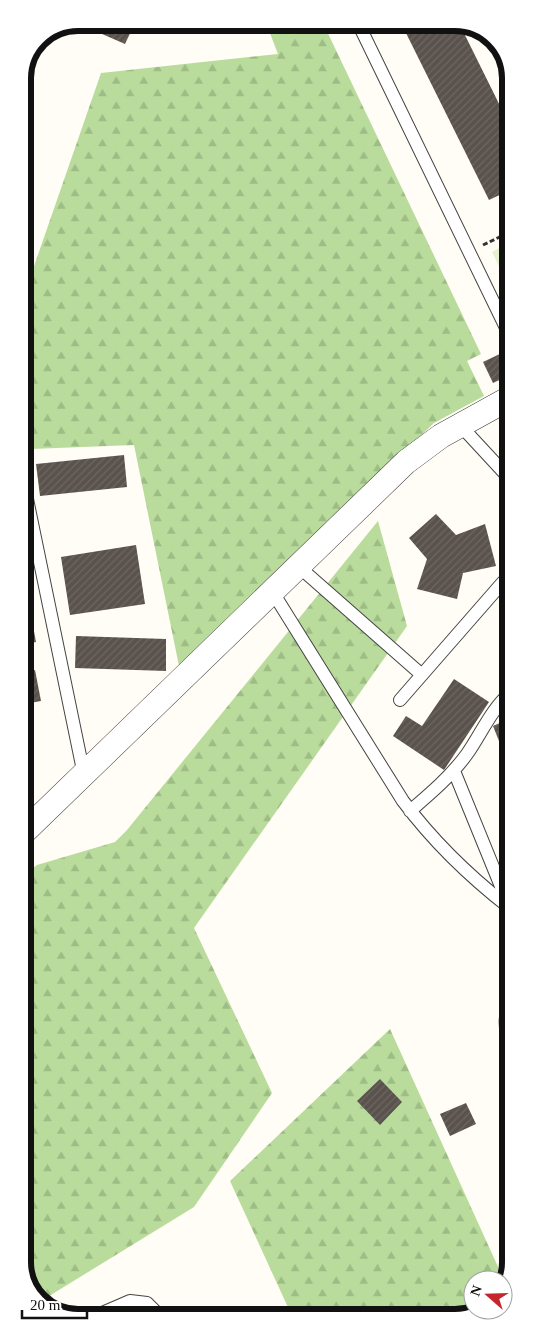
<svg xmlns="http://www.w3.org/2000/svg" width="533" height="1340" font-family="Georgia,serif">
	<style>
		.forest { fill: url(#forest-firs) }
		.pitch { fill: #e6f2cf }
		.building { fill: url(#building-hatch) }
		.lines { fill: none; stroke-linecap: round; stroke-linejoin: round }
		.lane-casing { stroke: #444; stroke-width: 14 }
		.street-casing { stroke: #444; stroke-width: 25 }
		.path { stroke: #333; stroke-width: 3; stroke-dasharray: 5 2.5; stroke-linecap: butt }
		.lane { stroke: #fff; stroke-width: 12 }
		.street { stroke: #fff; stroke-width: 24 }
		.rim { fill: none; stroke: #111; stroke-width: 6 }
	</style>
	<defs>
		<pattern id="forest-firs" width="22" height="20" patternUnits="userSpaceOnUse" patternTransform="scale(1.25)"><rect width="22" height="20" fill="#b9dc9c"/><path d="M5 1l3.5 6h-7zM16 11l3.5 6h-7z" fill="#9ebc85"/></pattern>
		<pattern id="building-hatch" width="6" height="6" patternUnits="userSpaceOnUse" patternTransform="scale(1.25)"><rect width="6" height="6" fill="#5a524d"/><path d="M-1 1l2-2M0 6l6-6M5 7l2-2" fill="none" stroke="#6d6662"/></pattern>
	</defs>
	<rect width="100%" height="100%" fill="#fffdf5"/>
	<path class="forest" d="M266,23H323L481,354L467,361L484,396L434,423L179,666L134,445L31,449L23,429V298L101,73L278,54Z
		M378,521L407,626L194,928L272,1093L194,1207L41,1301L25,1279L24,875L37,865L115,842L127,830Z
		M390,1029L504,1280L503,1284V1280H473V1310H479L472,1315L292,1316L230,1181Z"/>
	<path class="pitch" d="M508,243V285L492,252Z"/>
	<path class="building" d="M78,22L135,23L125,44L77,23Z
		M401,23H459L508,122V191L489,200Z
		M504,352L508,361V376L493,383L483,362Z
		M124,455L127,487L40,496L36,464Z
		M436,514L456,535L485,524L496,566L463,573L457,599L417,589L427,559L409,538Z
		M136,545L145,604L70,615L61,557Z
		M30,609L36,642L24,644V610Z
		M76,636L166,639V671L75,668Z
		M35,670L41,701L24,704V672Z
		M454,679L489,702L444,770L393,736L406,716L422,726Z
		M509,719V766L493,726Z
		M510,957V974L502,968Z
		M380,1079L402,1102L380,1125L357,1101Z
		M466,1103L476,1124L450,1136L440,1114Z"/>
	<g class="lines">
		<defs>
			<path id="lane" d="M358,23L508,332
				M460,425L509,478
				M24,496L27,499L84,775
				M298,566L422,675
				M272,591L403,801C433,841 470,877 510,908
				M400,700L503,582
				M454,771L509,906
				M410,811C431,793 451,776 467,754C481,734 491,710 509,694
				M510,1005C503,1018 505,1030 510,1042
				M93,1317L130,1301L147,1303L161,1317"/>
			<path id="street" d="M24,832L406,462L441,436L508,399"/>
		</defs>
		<use href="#lane" class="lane-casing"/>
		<use href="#street" class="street-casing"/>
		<path class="path" d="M483,245L508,233"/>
		<use href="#lane" class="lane"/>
		<use href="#street" class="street"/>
	</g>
	<path d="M0 0H533V1340H0ZM78 31H455A47 47 0 0 1 502 78V1262A47 47 0 0 1 455 1309H78A47 47 0 0 1 31 1262V78A47 47 0 0 1 78 31Z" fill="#fff" fill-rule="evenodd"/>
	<path class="rim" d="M78 31H455A47 47 0 0 1 502 78V1262A47 47 0 0 1 455 1309H78A47 47 0 0 1 31 1262V78A47 47 0 0 1 78 31Z"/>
	<g transform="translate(488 1295) rotate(290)"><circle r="24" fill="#ffffff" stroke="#a0a0a0"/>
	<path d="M0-4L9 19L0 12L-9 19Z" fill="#c4262e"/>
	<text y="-8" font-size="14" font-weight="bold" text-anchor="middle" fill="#111111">N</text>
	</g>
	<path d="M22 1310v8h65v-8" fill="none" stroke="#111111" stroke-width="2.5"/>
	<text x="30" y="1310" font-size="15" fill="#111111" stroke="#ffffff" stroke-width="4" paint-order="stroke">20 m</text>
</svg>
